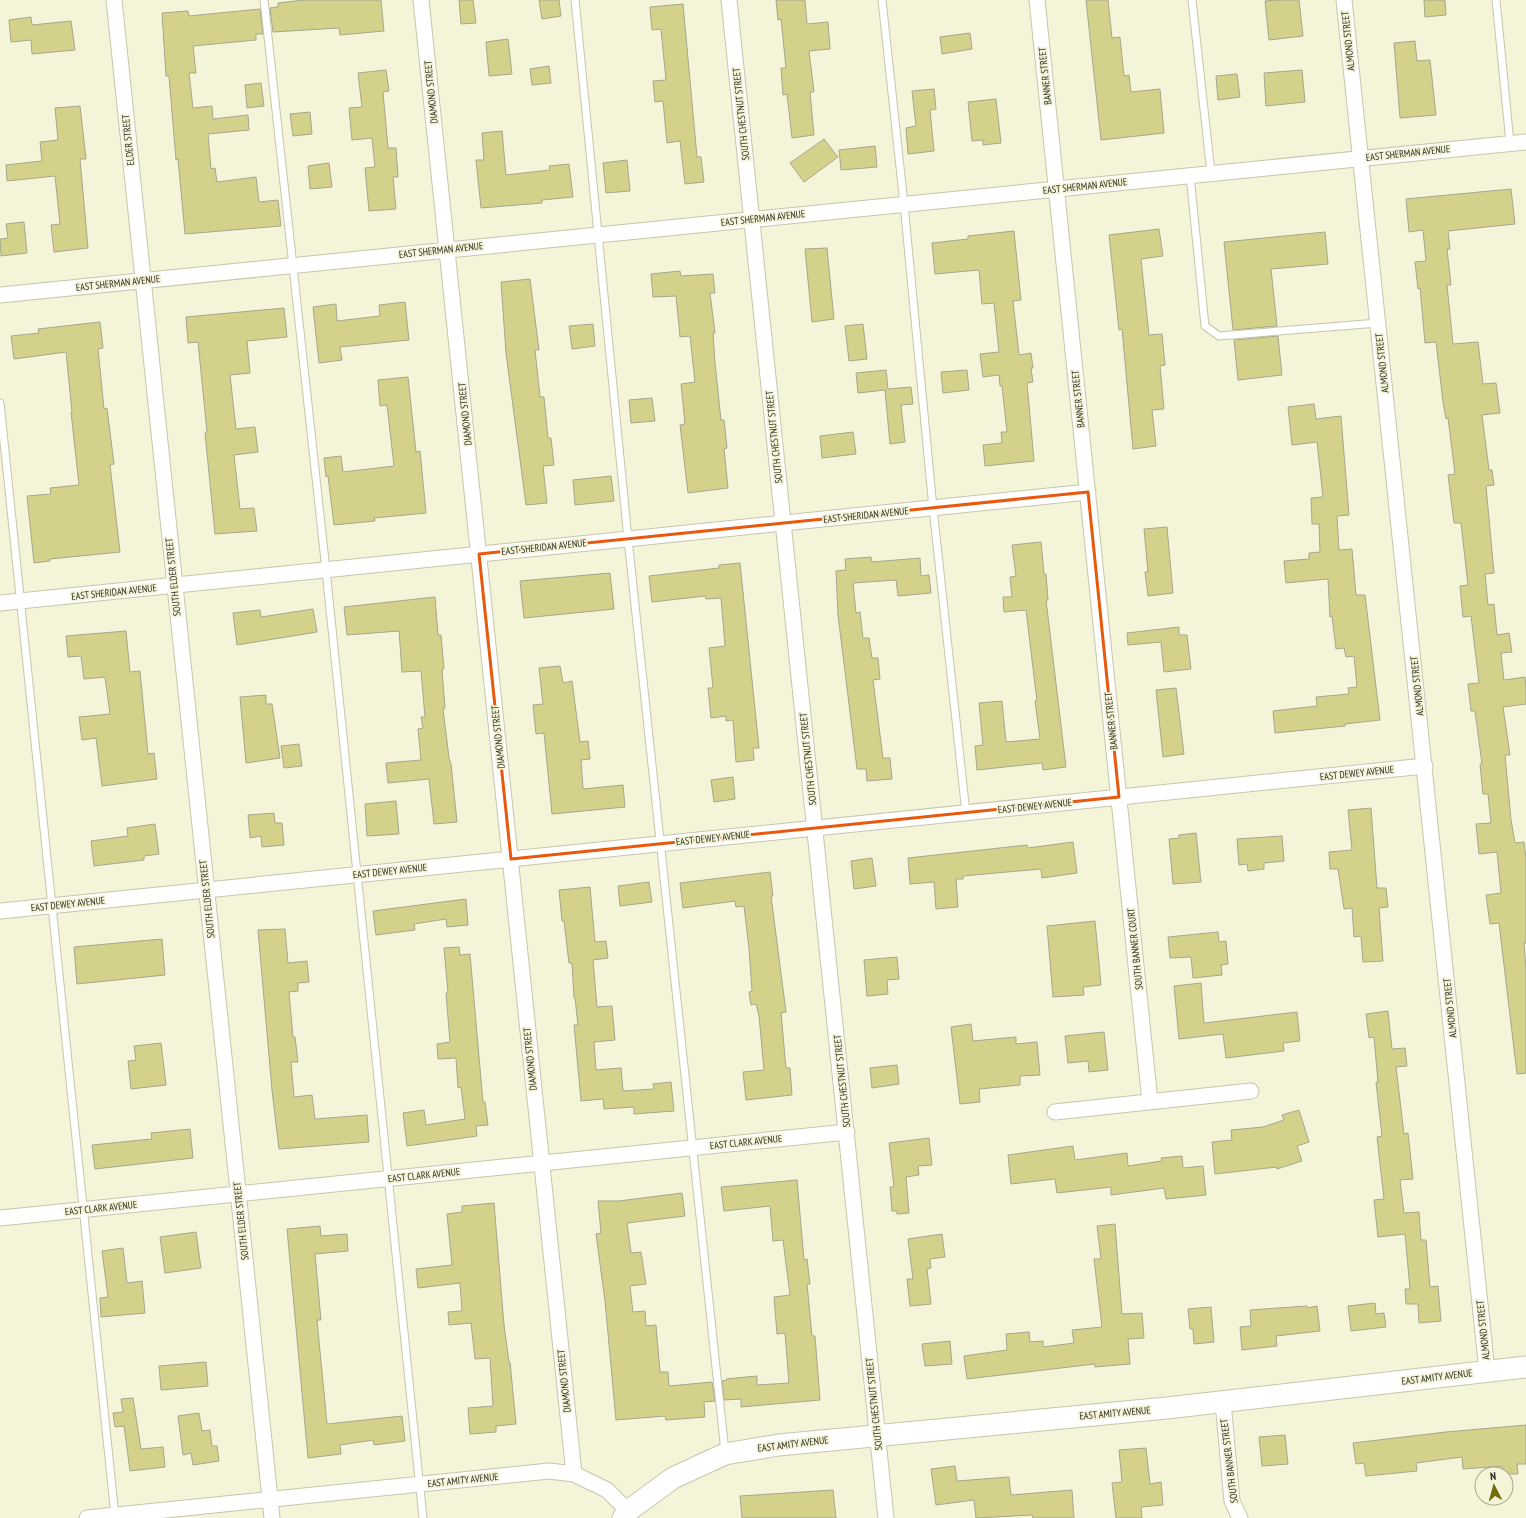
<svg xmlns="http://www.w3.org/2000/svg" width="1526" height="1518" font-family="'PT Sans Narrow',sans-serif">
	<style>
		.building { fill: #d4d18b; stroke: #a7a78e }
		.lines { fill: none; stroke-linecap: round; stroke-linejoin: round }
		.service-casing { stroke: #c7c6ac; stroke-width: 9 }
		.minor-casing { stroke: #c7c6ac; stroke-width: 17 }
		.secondary-casing { stroke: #c7c6ac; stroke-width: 23 }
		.service { stroke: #fff; stroke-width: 7 }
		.minor { stroke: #fff; stroke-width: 15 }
		.secondary { stroke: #fff; stroke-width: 21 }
		.marked { fill: none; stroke: #e8590c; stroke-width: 3; stroke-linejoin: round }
		.labels { text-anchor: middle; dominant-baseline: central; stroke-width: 3.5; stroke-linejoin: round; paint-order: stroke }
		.street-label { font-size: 10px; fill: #2e2d23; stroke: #f4f4d9 }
	</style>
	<rect width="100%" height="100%" fill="#f4f4d9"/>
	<path class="building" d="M303,0H381L384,31L340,35L339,28L273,32L270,8L278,7V3Z
		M459,0H473L476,23L461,24Z
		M539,0H559L561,16L542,19Z
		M776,0H805L807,24L828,22L830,49L809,51L814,92H810L814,135L792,138L787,94L783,95L781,68H786L781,19L778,20Z
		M1086,0H1108L1112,38L1120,37L1124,76L1129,75L1131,92L1160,89L1164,133L1101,140Z
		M1276,0H1299L1303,36L1269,40L1265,1Z
		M1424,0H1445L1446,15L1425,17Z
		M683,4L697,157H701L704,182L685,184L680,141L667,143L663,101L655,102L653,81L666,80L661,29L652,30L650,7Z
		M260,9L263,34H256V40L193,46L196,73H189L193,108L212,106L213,119L248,115L249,130L208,134L211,169L215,168L217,182L256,177L259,202L278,200L281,226L185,234L178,159L176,160L169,76H166L162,13L188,11L189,16Z
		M31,17L32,25L71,21L75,50L32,54L31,40L11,42L9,20Z
		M970,33L972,49L942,54L940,37Z
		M508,39L512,74L489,76L486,42Z
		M1415,41L1417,61L1430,60L1436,115L1400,118L1394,43Z
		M549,66L551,83L532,85L530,69Z
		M386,70L389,91L383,92L388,148H396L398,177H393L396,209L369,211L365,168L375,167L372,138L352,140L349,108L362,107L358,73Z
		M1302,70L1305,102L1266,106L1264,73Z
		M1237,74L1240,97L1218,100L1216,76Z
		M261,83L264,106L247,108L245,85Z
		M934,89L936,109L930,110L934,151L908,154L906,128L916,126L912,91Z
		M996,99L1001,143L983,145V140L972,141L968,102Z
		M80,106L86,159H80L88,248L54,252L51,225L60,224L55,176L7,181L6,165L42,161L40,142L58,140L55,108Z
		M310,112L312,134L293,136L290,114Z
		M502,131L506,175L550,170L549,166L569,164L573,197L542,200V203L481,208L476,160H484L482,133Z
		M824,139L838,157L804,182L790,163Z
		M875,146L877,167L841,170L839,150Z
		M627,160L630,191L606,193L603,163Z
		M329,163L332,187L310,189L308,166Z
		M1511,189L1515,224L1448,231L1450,249H1447L1451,285H1447L1453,344L1478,342L1483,384L1496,383L1500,413L1482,415L1489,470H1492L1494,485L1486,486L1494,573L1485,574L1488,605L1494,604L1497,635L1509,633L1512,652L1501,653L1504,680L1525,677L1526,687V704L1503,707L1510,755H1505L1511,820L1515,843L1524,842L1526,858V943H1524L1526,969V1073L1517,1074L1499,923L1490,924L1486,895L1501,893L1497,852L1479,854L1476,824L1491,823L1488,794H1483L1480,764H1482L1475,711H1471L1468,684L1479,683L1471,616L1463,617L1460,586L1468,585L1461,523H1454L1448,475L1455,474L1448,418L1446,419L1443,402L1436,342L1425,343L1420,288L1418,289L1415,262L1426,261L1423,230L1409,232L1406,199Z
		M24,222L27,253L1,256L0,239L8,238L6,224Z
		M1159,229L1163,256L1141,259L1149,335L1162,334L1165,365L1160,366L1164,409L1152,410L1156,446L1133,449L1122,329L1119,330L1109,235Z
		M1014,231L1021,300L1013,301L1019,355L1031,353L1033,368H1031L1033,382L1027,383L1034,461L985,466L983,445L1002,443L1001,432H1007L1002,386H1000L999,375L983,377L980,354L999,352L994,303L982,304L979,270L935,274L932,243L968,239V236Z
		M1325,232L1328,264L1271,269L1277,326L1233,330L1224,242Z
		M827,248L834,319L812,322L805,249Z
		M680,271L681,276L713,274L715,293H710L715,333H713L715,363L721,420H724L727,448L724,449L728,488L688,493L680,425L685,424L681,384L695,382L690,336L680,337L676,296L653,297L651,274Z
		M530,279L539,350H535L540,397H544L548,438H551L554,465L543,466L547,503L526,505L506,353L501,282Z
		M405,302L409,340L340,347L342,360L319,363L313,307L336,304L337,321L380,316L379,305Z
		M284,308L287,337L247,341L250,373L230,375L236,429L255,427L258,452L234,455L240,509L254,508L257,531L215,534L205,433L207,432L198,342L188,343L186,317Z
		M100,322L103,348L98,349L104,409L107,408L114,464L110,465L120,552L50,559V561L34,563L27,496L51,494L50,488L79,485L71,412H72L66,352L14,359L11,336L39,333L38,329Z
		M593,324L595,346L572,349L569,326Z
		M863,324L867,359L849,361L845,326Z
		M1278,336L1282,375L1238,380L1234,340Z
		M886,370L888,389L911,387L913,404L901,405L905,442L890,444L885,390L858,393L856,373Z
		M967,370L969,390L943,393L941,372Z
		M408,377L416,452L420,451L426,513L374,518L375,521L334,525L328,476L326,477L324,458L341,456L343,472L394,466L387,405L380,406L378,380Z
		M652,398L655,421L631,423L629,400Z
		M1314,404L1316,419L1341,416L1349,515L1337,516L1339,550L1352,549L1356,595H1365L1380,720L1345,724V726L1275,733L1273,711L1317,706L1316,697L1349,694L1348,688L1357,687L1354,656L1346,657L1344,648L1336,649L1332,616L1330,617L1328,579L1286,583L1284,561L1309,559V553L1320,552L1319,524H1312L1311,498L1323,497L1317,442L1292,445L1288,407Z
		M853,432L856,454L822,458L820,436Z
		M611,476L614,501L575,505L573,480Z
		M1167,527L1173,593L1148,596L1145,572H1148L1144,529Z
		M1041,542L1044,574H1046L1048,600H1046L1066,767L1043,770L1042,763L977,770L975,746L983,745L979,703L1002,701L1006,742L1040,739L1035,701H1037L1026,610L1004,612L1003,597H1012L1010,577L1016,576L1012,545Z
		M871,557L872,562L920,558L921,576L929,575L931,593L898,596L896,580L853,583L856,613L860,612L863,638H869L872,658H878L880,679L873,680L883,758H890L892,779L867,781L866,769H857L838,615L836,571L846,570L845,559Z
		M740,563L759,748H753L754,760L736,762L733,720L726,721V716L711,718L708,688H713L709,648L725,646L721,598L706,599L705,596L652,602L649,576L719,568V565Z
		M610,573L614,609L524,618L520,581Z
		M435,597L438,635H441L444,669H442L445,708L443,709L449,758L451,764L457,822L434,824L429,779L388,783L386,763L421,760L418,729L423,728L421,717H425L421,671L402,672L399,631L347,635L344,607Z
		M313,609L317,632L237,645L233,613L260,610L261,617Z
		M1179,627V635H1187L1191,669L1164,672L1161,642L1128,645L1127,633Z
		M126,631L130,672L140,671L148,754L154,753L157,779L102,786L96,738L82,740L79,717L110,714L105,677L84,679L81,656L68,657L66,636Z
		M560,666L563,683L572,681L580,742L588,741L590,759L581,760L583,789L623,785L625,807L552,814L544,733L536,734L533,705L543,704L539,668Z
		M1176,688L1184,754L1163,757L1156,690Z
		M266,695V704H272L280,758L246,763L240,697Z
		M299,744L302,766L284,768L281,746Z
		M733,777L735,799L714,802L711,780Z
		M396,801L399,834L367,836L365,804Z
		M1371,808L1377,888H1386L1388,907L1379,908L1383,961L1363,962L1361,936L1354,937L1352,908L1344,909L1338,869H1330L1329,852L1352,850L1348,810Z
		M274,813L275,823H282L284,845L262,847L261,836L250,838L248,815Z
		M155,824L159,854L144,856V860L94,866L91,841L128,836L127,828Z
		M1196,833L1201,882L1173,884L1169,839L1179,838V835Z
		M1282,836L1284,861L1264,863V869L1248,871L1247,864L1239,865L1237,839Z
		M1073,842L1077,873L1042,878L1041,869L963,876V879H956L958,907L936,909L934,882L910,884L908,858L1027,845L1028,848Z
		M872,858L876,886L854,889L851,861Z
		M770,872L773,896H771L786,1012L781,1013L786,1068H790L792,1095L746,1100L743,1072L764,1070L759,1016L756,1004L751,1005L749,992L752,991L749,948L744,906L736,907L735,901L683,908L680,883Z
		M649,882L652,902L620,906L618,886Z
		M590,887L595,942L606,941L608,958L593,960L597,1007L612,1006L615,1040L594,1042L596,1070L621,1068L623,1091L654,1089L653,1084L671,1082L674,1111L634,1114V1107L604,1109L603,1099L581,1101L574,1025H578L575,998H574L572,963H569L564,921H562L559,890Z
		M466,899L468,925L447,927L446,919L414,924L415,930L376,935L373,911Z
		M1095,921L1101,985L1083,987L1084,995L1053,997L1047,926Z
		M285,929L288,963L307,961L309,982L298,983V991L289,992L293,1037H295L298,1062H291L294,1097L312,1095L315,1119L367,1115L369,1142L279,1149L272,1090L258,930Z
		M1218,932L1219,942L1226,941L1228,964L1221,965L1222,975L1193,978L1191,957L1170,958L1168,937Z
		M162,939L165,975L77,984L74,947Z
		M459,947L460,955L470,954L483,1102H485L488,1125L476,1126L477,1136L407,1146L403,1113L424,1110L426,1125L465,1119L461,1087L458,1088L456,1058L438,1059L437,1044L450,1042L446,993H448L444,948Z
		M897,957L899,979L887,980L888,994L867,996L864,960Z
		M1201,983L1204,1023L1297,1012L1300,1041L1283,1043L1284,1051L1226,1058L1223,1034L1179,1039L1174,986Z
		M1388,1011L1392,1049L1405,1048L1407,1066L1396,1067L1404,1134L1408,1133L1413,1179L1400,1180L1404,1213L1419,1212L1421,1240H1426L1430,1287L1438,1286L1441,1321L1419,1323L1418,1304H1406L1405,1289H1410L1405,1234L1378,1237L1374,1200L1384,1199L1377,1137L1382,1136L1376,1082H1378L1374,1037L1369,1038L1366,1014Z
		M971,1024L973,1041L1016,1037V1044L1037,1042L1040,1075L1020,1076V1085L979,1089L980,1102L960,1104L951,1027Z
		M1104,1032L1108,1070L1089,1072L1088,1061L1068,1063L1065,1036Z
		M161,1043L166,1085L131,1089L128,1061L136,1060L134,1046Z
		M897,1065L899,1084L872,1088L870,1068Z
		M1299,1110L1309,1142L1297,1146L1302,1161L1277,1169V1167L1215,1174L1212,1142L1232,1140L1231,1130L1263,1127L1284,1120L1282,1115Z
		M190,1129L193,1158L95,1169L92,1145L152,1139L151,1133Z
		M929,1138L932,1165L918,1166L919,1175L906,1177L909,1213L897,1214V1211H892L890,1187H894L889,1143Z
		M1073,1146L1075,1160L1127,1153L1128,1166L1162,1161L1161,1158L1182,1156L1183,1168L1203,1166L1206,1195L1166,1199L1164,1188L1111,1195V1187L1057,1193L1055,1179L1011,1184L1008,1155Z
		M797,1180L804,1260L807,1259L810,1284H807L812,1336H815L820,1400L741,1407V1399L724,1400L722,1381L727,1380L726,1379L757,1376V1385L789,1383L785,1333L777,1334L774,1297L790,1295L783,1240L773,1241L770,1206L724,1211L721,1187Z
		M682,1193L685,1216L627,1223L631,1253L641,1252L646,1284L630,1286L633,1312L645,1311L646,1326L656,1325L660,1372H668L669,1386L712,1382L715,1401L704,1402L705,1417L666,1420L665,1416L616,1420L605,1301L596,1234L601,1233L598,1201H619Z
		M494,1203L504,1325L509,1362H510L516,1424L496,1426V1432L470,1434L468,1408L493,1406L490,1358L475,1359L471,1323L449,1325L448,1312L462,1311L460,1283L418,1288L416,1269L452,1265L447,1214L462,1212V1206Z
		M1115,1224L1122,1314L1142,1313L1144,1338L1128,1339L1130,1364L1095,1367V1364L967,1379L964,1356L1007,1350L1006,1334L1029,1332L1030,1342L1043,1341V1347L1074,1343L1072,1330L1102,1327L1094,1259H1101L1097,1226Z
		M320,1226L321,1236L347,1234L348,1251L315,1254L321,1320H317L327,1424L402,1416L405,1441L374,1445L373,1440L340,1445L341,1454L308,1458L287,1229Z
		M196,1232L201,1268L165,1273L160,1237Z
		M942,1234L945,1257L930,1259L931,1268L927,1269L931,1304L910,1306L907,1279H913L908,1239Z
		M123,1248L127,1283L142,1281L145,1313L101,1317L100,1298L108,1297L102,1251Z
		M1375,1303L1376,1314L1384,1313L1386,1327L1351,1331L1348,1306Z
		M1307,1306V1308L1317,1306L1320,1331L1276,1336L1277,1346L1242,1350L1240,1327L1251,1326L1250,1310Z
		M1211,1307L1214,1342L1194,1344L1193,1329H1190L1188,1309Z
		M950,1341L952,1364L925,1366L922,1344Z
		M206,1362L208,1386L161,1390L159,1366Z
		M133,1398L141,1449L163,1447L165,1467L130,1471L124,1426L115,1427L113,1413L123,1412L121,1399Z
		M199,1413L202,1431L210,1430L212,1446H217L219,1461L193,1465L191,1453L183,1455L178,1416Z
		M1526,1425V1464H1517L1518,1474H1503L1502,1466L1463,1469L1462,1457L1416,1463L1417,1471L1366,1476L1364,1463L1356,1464L1353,1443L1446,1432Z
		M1285,1435L1288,1464L1262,1466L1259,1437Z
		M1146,1448L1150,1484L1161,1482L1163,1505L1141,1507L1142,1518H1116L1112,1483L1122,1482L1119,1450Z
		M955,1466L957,1481L1009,1477L1011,1495L1072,1490L1074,1518H1033L1032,1515L976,1518L974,1500L936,1505L931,1469Z
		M833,1490L836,1518H742L740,1496Z"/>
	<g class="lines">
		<defs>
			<path id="service" d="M264,0L326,570L423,1518
				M575,0L628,539L725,1452
				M882,0L904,204L933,508L966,813
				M1192,0L1211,173
				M1496,0L1510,143
				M1190,175L1205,326L1219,336L1378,323
				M0,403L115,1516"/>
			<path id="minor" d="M114,0L272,1518
				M421,0L574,1474
				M729,0L886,1518
				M1037,0L1150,1102
				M1344,0L1487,1371
				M0,295L1526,142
				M0,603L1088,492
				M0,911L1425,766
				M1055,1112L1251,1091
				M0,1218L847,1132
				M1223,1402L1232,1501L1240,1518
				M87,1518L549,1471L574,1474L607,1490L628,1511"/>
			<path id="secondary" d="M623,1518L628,1511L673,1478L725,1454L779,1445L1167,1408L1526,1367"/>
		</defs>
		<use href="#service" class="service-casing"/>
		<use href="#minor" class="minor-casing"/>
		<use href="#secondary" class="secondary-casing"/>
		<use href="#service" class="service"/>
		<use href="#minor" class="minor"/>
		<use href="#secondary" class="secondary"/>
	</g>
	<path class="marked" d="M1088,492L1119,797L511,859L479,554Z"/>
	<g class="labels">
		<g class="street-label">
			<text transform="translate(1348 41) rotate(-96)">ALMOND STREET</text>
			<text transform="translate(1045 76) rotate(-96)">BANNER STREET</text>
			<text transform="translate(431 92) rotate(-96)">DIAMOND STREET</text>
			<text transform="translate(741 114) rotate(-96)">SOUTH CHESTNUT STREET</text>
			<text transform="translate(128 140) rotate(-96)">ELDER STREET</text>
			<text transform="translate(1408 153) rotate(-6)">EAST SHERMAN AVENUE</text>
			<text transform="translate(1085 186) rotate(-6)">EAST SHERMAN AVENUE</text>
			<text transform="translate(763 218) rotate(-6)">EAST SHERMAN AVENUE</text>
			<text transform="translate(441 250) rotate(-6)">EAST SHERMAN AVENUE</text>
			<text transform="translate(118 283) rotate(-6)">EAST SHERMAN AVENUE</text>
			<text transform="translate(1382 363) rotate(-96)">ALMOND STREET</text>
			<text transform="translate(1078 399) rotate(-96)">BANNER STREET</text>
			<text transform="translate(465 414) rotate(-96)">DIAMOND STREET</text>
			<text transform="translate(774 437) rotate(-96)">SOUTH CHESTNUT STREET</text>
			<text transform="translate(866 515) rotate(-6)">EAST SHERIDAN AVENUE</text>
			<text transform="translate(544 547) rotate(-6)">EAST SHERIDAN AVENUE</text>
			<text transform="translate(173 577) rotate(-96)">SOUTH ELDER STREET</text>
			<text transform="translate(114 592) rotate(-6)">EAST SHERIDAN AVENUE</text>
			<text transform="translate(1417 686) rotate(-96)">ALMOND STREET</text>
			<text transform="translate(1111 721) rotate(-96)">BANNER STREET</text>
			<text transform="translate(498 737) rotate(-96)">DIAMOND STREET</text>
			<text transform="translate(808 759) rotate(-96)">SOUTH CHESTNUT STREET</text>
			<text transform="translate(1357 773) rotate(-6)">EAST DEWEY AVENUE</text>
			<text transform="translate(1035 806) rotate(-6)">EAST DEWEY AVENUE</text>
			<text transform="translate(713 838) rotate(-6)">EAST DEWEY AVENUE</text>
			<text transform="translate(390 871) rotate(-6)">EAST DEWEY AVENUE</text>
			<text transform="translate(207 899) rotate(-96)">SOUTH ELDER STREET</text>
			<text transform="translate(68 904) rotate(-6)">EAST DEWEY AVENUE</text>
			<text transform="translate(1135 949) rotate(-96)">SOUTH BANNER COURT</text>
			<text transform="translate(1450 1008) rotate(-96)">ALMOND STREET</text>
			<text transform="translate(530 1059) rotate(-96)">DIAMOND STREET</text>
			<text transform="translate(842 1081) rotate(-96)">SOUTH CHESTNUT STREET</text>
			<text transform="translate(746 1142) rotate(-6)">EAST CLARK AVENUE</text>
			<text transform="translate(424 1175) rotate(-6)">EAST CLARK AVENUE</text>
			<text transform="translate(101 1208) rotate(-6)">EAST CLARK AVENUE</text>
			<text transform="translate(241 1221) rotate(-96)">SOUTH ELDER STREET</text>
			<text transform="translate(1483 1330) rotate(-96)">ALMOND STREET</text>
			<text transform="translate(1437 1377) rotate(-7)">EAST AMITY AVENUE</text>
			<text transform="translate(564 1381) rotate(-96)">DIAMOND STREET</text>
			<text transform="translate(874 1404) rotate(-96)">SOUTH CHESTNUT STREET</text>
			<text transform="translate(1115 1413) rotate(-5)">EAST AMITY AVENUE</text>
			<text transform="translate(793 1444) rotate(-7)">EAST AMITY AVENUE</text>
			<text transform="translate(1229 1461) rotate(-97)">SOUTH BANNER STREET</text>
			<text transform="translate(463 1480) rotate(-6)">EAST AMITY AVENUE</text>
		</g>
	</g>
	<g transform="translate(1494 1486) rotate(354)"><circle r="19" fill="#f4f4d9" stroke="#a5a490"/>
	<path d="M0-3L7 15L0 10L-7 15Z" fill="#726c09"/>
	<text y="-6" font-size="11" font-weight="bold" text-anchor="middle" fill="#2e2d23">N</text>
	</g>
</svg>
